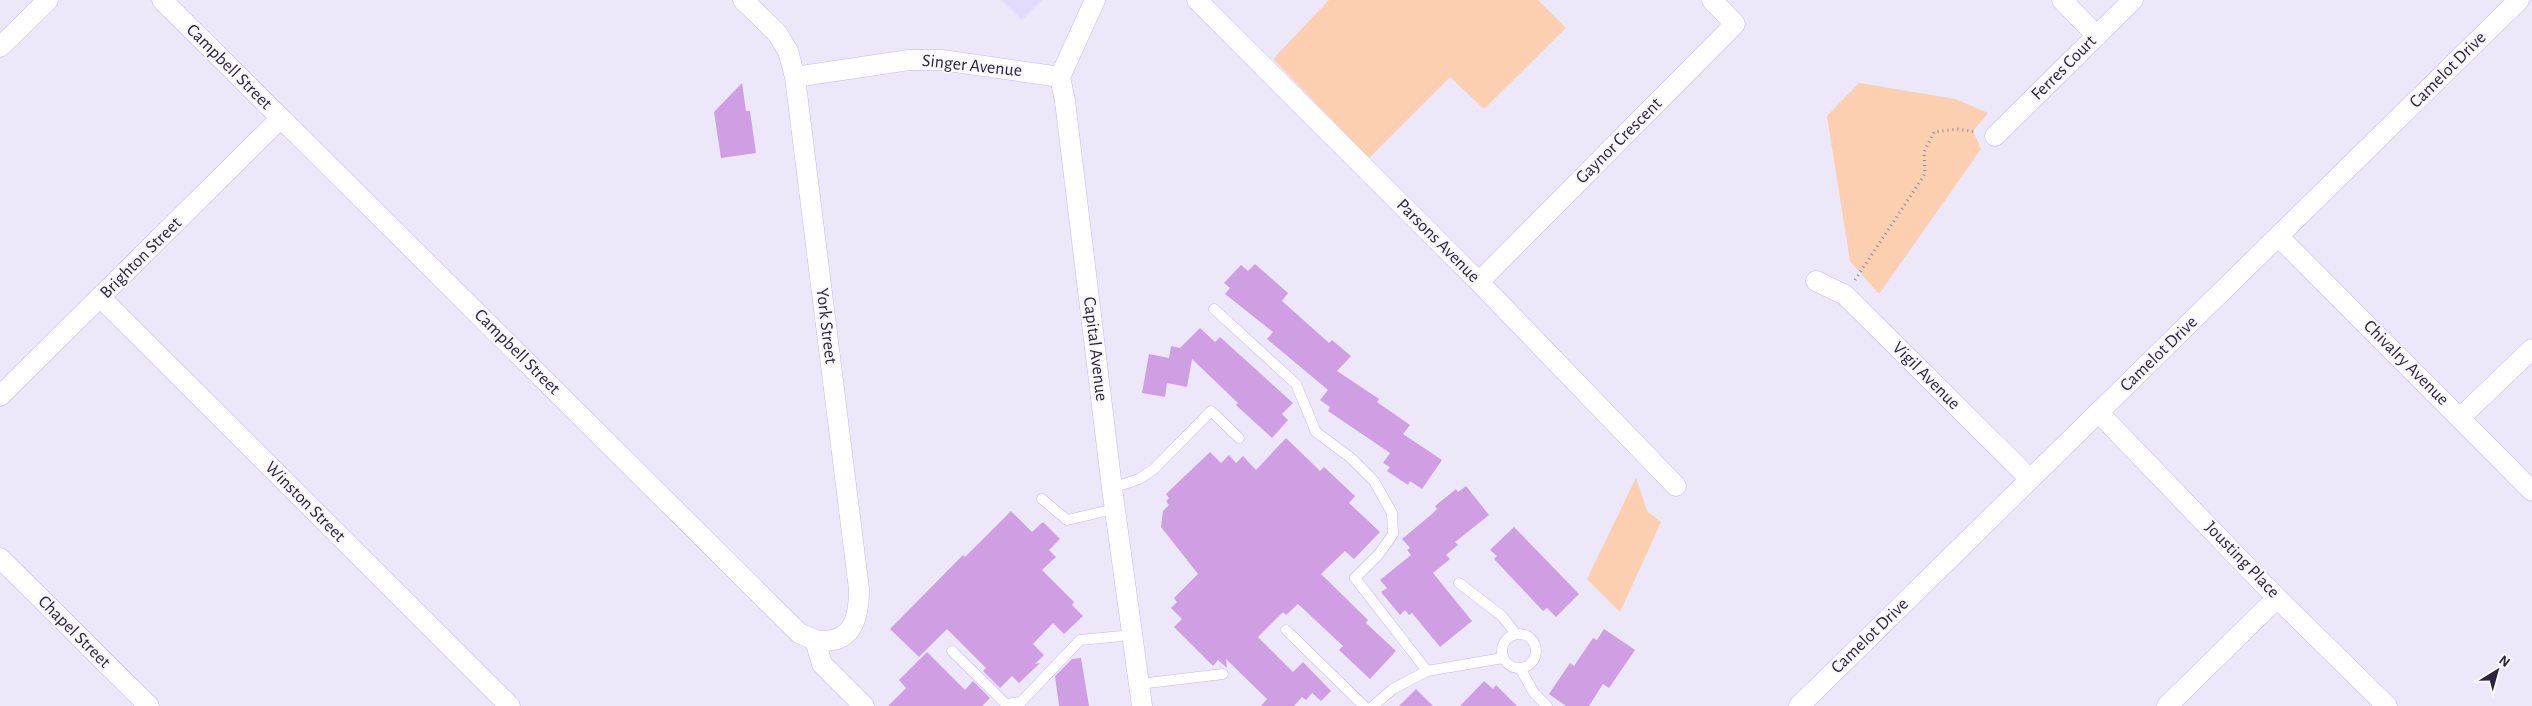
<svg xmlns="http://www.w3.org/2000/svg" width="2532" height="706" font-family="'Alegreya Sans',sans-serif">
	<style>
		.built { fill: #e3dbfe }
		.green { fill: #fbcfb0 }
		.building { fill: #cf9ee3 }
		.lines { fill: none; stroke-linecap: round; stroke-linejoin: round }
		.service-casing { stroke: #c6b6f4; stroke-width: 11 }
		.minor-casing { stroke: #c6b6f4; stroke-width: 21 }
		.path { stroke: #8d879e; stroke-width: 3; stroke-dasharray: 1 4; stroke-linecap: butt }
		.service { stroke: #fff; stroke-width: 10 }
		.minor { stroke: #fff; stroke-width: 20 }
		.labels { text-anchor: middle; dominant-baseline: central; stroke-width: 4; stroke-linejoin: round; paint-order: stroke }
		.street-label { font-size: 18px; fill: #2c2341; stroke: #f8f8f8 }
	</style>
	<rect width="100%" height="100%" fill="#ece8f9"/>
	<path class="built" d="M1002,0H1042L1022,20Z"/>
	<path class="green" d="M1329,0H1538L1566,28L1484,109L1450,77L1369,158L1273,59Z
		M1859,83L1955,99L1988,113L1973,131L1981,149L1879,294L1850,261L1827,116Z
		M1636,478L1647,511L1661,522L1620,612L1587,579Z"/>
	<path class="building" d="M742,83L746,111H750L756,153L721,158L714,112Z
		M1255,264L1288,293L1282,301L1329,343L1332,340L1351,356L1337,371L1379,399L1377,402L1410,425L1403,434L1442,460L1422,489L1410,481L1408,485L1387,471L1390,467L1383,463L1390,453L1328,411L1330,407L1320,400L1328,390L1267,339L1273,332L1225,294L1230,288L1224,283L1241,265L1248,271Z
		M1200,328L1215,342L1220,337L1293,403L1282,414L1288,420L1272,438L1236,405L1238,403L1192,359L1187,387L1167,383L1165,397L1142,393L1149,354L1169,358L1171,346L1180,348Z
		M1286,438L1320,471L1324,467L1355,496L1349,503L1380,532L1354,559L1345,551L1321,574L1368,620L1366,623L1396,651L1370,679L1339,650L1343,646L1298,604L1286,615L1283,612L1258,637L1293,672L1303,662L1331,691L1321,701L1312,693L1306,700L1302,697L1294,706H1261L1267,699L1226,659L1227,668L1218,660L1213,666L1174,627L1182,619L1171,608L1177,602L1174,598L1198,574L1161,527L1163,511L1169,505L1166,501L1169,498L1166,494L1210,452L1221,463L1229,455L1236,463L1243,456L1256,470Z
		M1466,486L1489,515L1455,542L1458,545L1446,555L1450,559L1433,573L1472,621L1440,647L1412,613L1409,615L1405,610L1400,615L1381,592L1387,588L1380,580L1411,555L1407,550L1410,548L1402,539L1432,514L1437,509L1435,506L1456,489L1458,492Z
		M1011,511L1032,532L1043,522L1060,539L1049,550L1056,557L1042,570L1074,602L1072,605L1083,616L1064,634L1053,623L1033,644L1044,655L1035,664L1040,663L1019,683L1012,676L1000,688L983,671L986,668L947,629L919,657L890,629L963,555L965,557Z
		M1514,527L1579,594L1556,617L1547,608L1543,611L1494,559L1497,556L1490,550Z
		M1604,629L1635,650L1609,688L1603,684L1589,706H1566L1549,694L1570,663L1574,666L1593,638L1597,640Z
		M927,652L965,690L973,681L990,698L982,706H888L906,688L899,680Z
		M1081,658L1089,706H1059L1055,676L1072,659Z
		M1484,681L1493,689L1496,685L1517,706H1460Z
		M1416,689L1433,706H1399Z"/>
	<g class="lines">
		<defs>
			<path id="service" d="M1214,309L1296,384L1316,432L1351,458L1374,481L1392,513L1393,534L1379,554L1355,578L1427,671
				M1112,488L1139,479L1154,469L1211,411L1239,438
				M1042,499L1067,520L1115,509
				M1459,583L1502,616L1516,634
				M1286,630L1364,706
				M1502 651a17 17 0 1 1 34 0a17 17 0 1 1-34 0Z
				M952,651L1006,704L1021,702L1080,640L1133,635
				M1520,668L1534,693L1547,706
				M1139,684L1223,674
				M1373,706L1393,689L1427,671L1503,658"/>
			<path id="minor" d="M162,0L799,633L815,640L822,664L864,706
				M743,0L777,33L788,51L795,77L859,589C859,619 852,646 815,640
				M1095,0L1060,77L1065,101L1112,488L1142,706
				M1197,0L1479,282L1676,486
				M2062,0L2097,36
				M0,47L48,0
				M795,77L909,60H942L1060,77
				M1995,136L2133,0
				M2279,237L2532,491
				M1816,281L1845,295L2030,479
				M1479,282L1735,24L1712,0
				M101,298L510,706
				M0,396L281,118
				M2099,413L2277,598L2387,706
				M2461,417L2532,349
				M0,558L149,706
				M1799,706L2519,0
				M2167,706L2277,598"/>
		</defs>
		<use href="#service" class="service-casing"/>
		<use href="#minor" class="minor-casing"/>
		<path class="path" d="M1855,280L1925,174L1924,152L1934,132L1957,129L1977,132"/>
		<use href="#service" class="service"/>
		<use href="#minor" class="minor"/>
	</g>
	<g class="labels">
		<g class="street-label">
			<text transform="translate(972 66) rotate(6)">Singer Avenue</text>
			<text transform="translate(229 67) rotate(45)">Campbell Street</text>
			<text transform="translate(2064 68) rotate(-45)">Ferres Court</text>
			<text transform="translate(2448 70) rotate(-45)">Camelot Drive</text>
			<text transform="translate(1619 141) rotate(-45)">Gaynor Crescent</text>
			<text transform="translate(1438 241) rotate(45)">Parsons Avenue</text>
			<text transform="translate(141 258) rotate(-45)">Brighton Street</text>
			<text transform="translate(826 326) rotate(83)">York Street</text>
			<text transform="translate(1095 349) rotate(83)">Capital Avenue</text>
			<text transform="translate(517 352) rotate(45)">Campbell Street</text>
			<text transform="translate(2159 354) rotate(-44)">Camelot Drive</text>
			<text transform="translate(2406 363) rotate(45)">Chivalry Avenue</text>
			<text transform="translate(1926 376) rotate(45)">Vigil Avenue</text>
			<text transform="translate(305 502) rotate(45)">Winston Street</text>
			<text transform="translate(2242 560) rotate(46)">Jousting Place</text>
			<text transform="translate(74 632) rotate(45)">Chapel Street</text>
			<text transform="translate(1870 636) rotate(-44)">Camelot Drive</text>
		</g>
	</g>
	<g transform="translate(2497 671) rotate(37)" stroke="#f8f8f8" stroke-width="4" paint-order="stroke">
	<path d="M0-4L9 19L0 12L-9 19Z" fill="#2c2341"/>
	<text y="-8" font-size="14" font-weight="bold" text-anchor="middle" fill="#2c2341">N</text>
	</g>
</svg>
